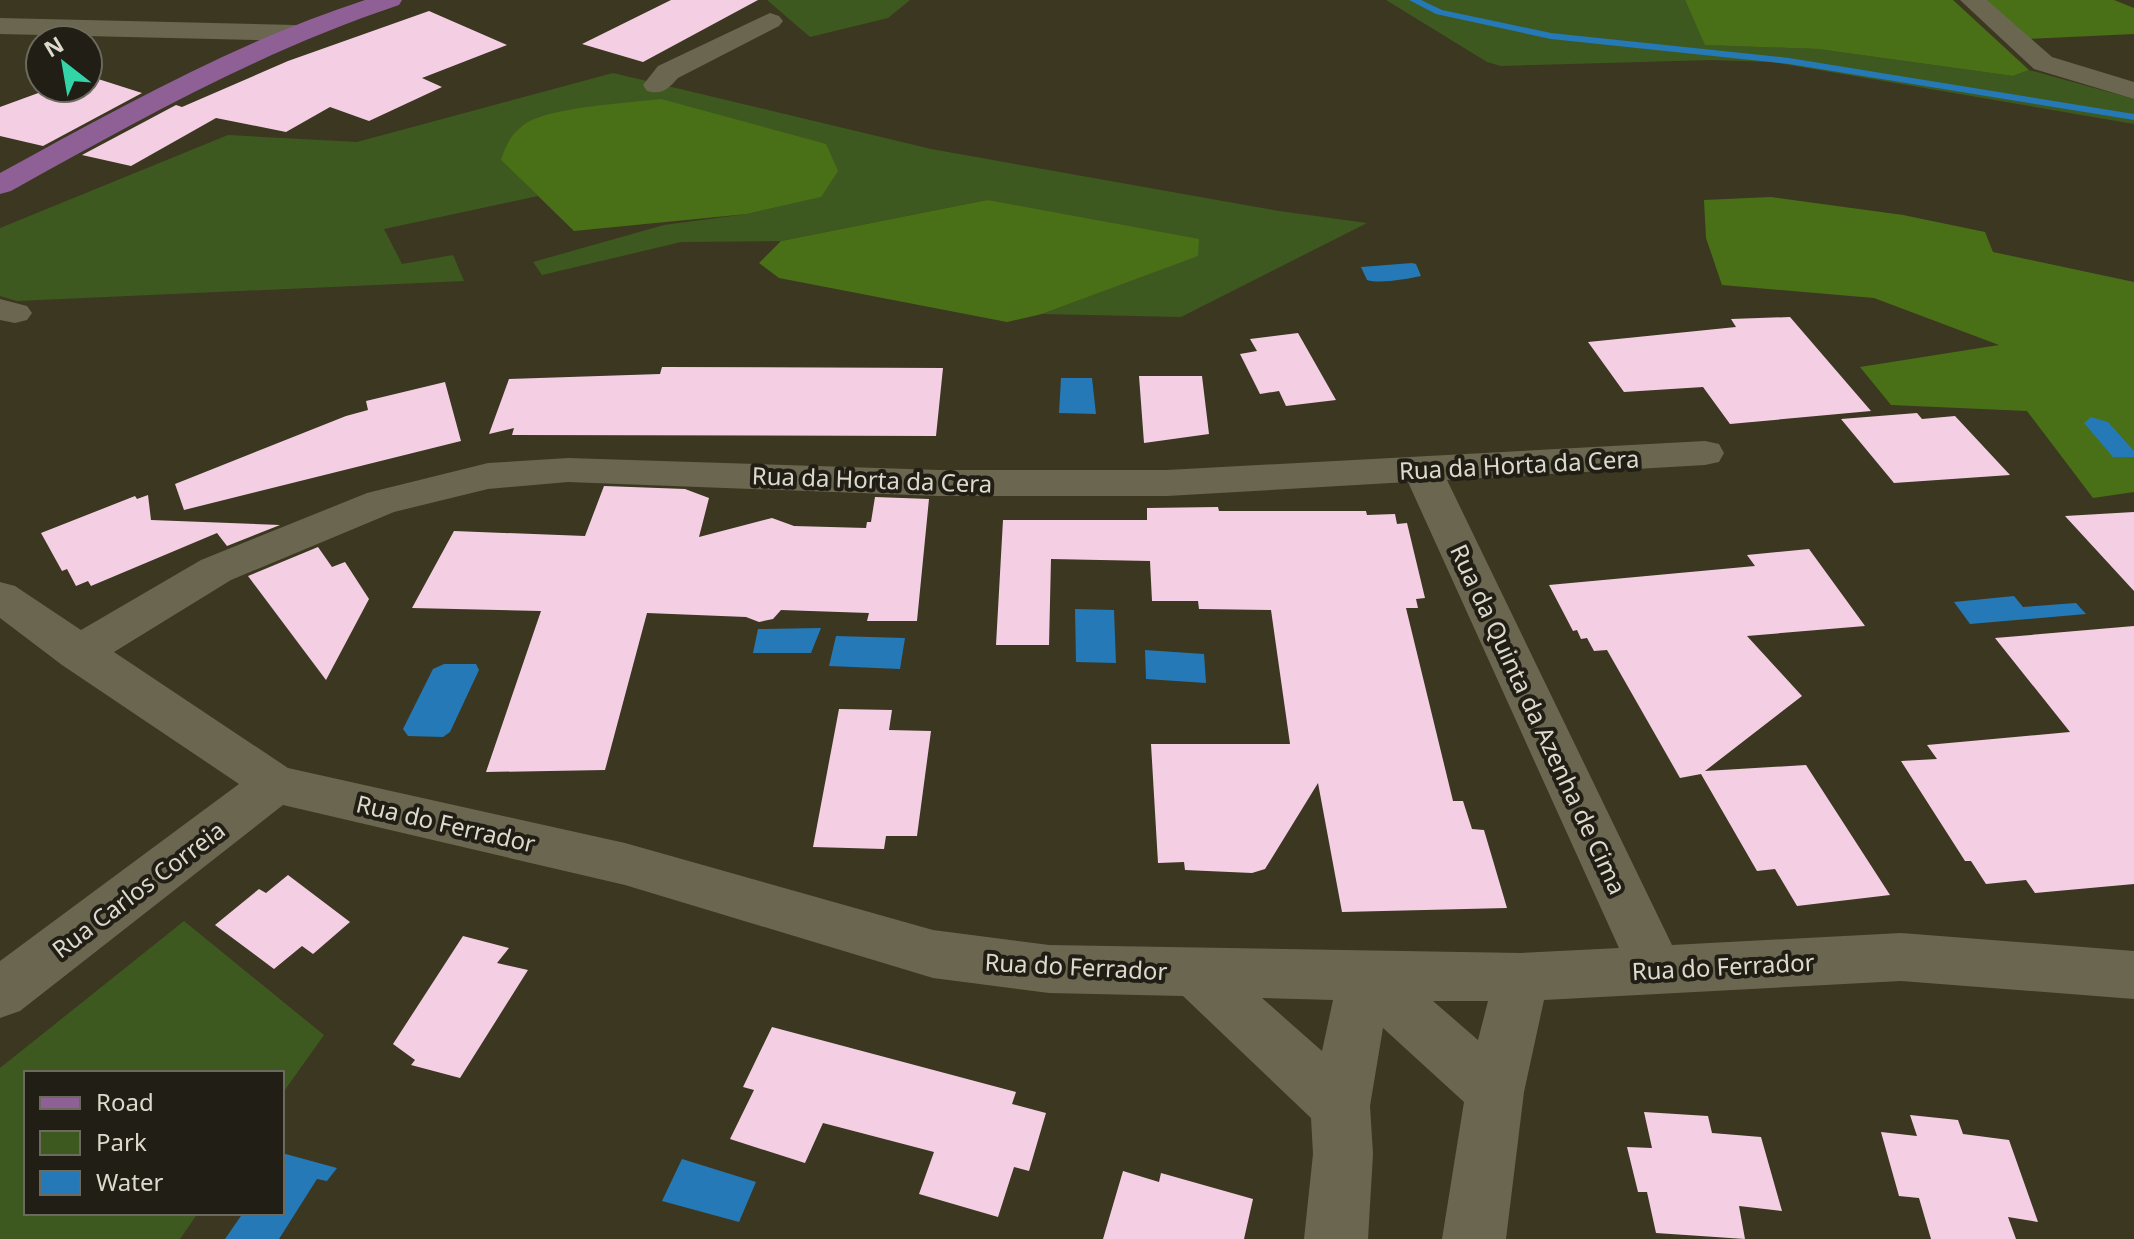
<svg xmlns="http://www.w3.org/2000/svg" width="2134" height="1239" font-family="'Noto Sans',sans-serif">
	<style>
		.green { fill: #3e591f }
		.forest { fill: #4a7017 }
		.water { fill: #2579b7 }
		.lines { fill: none; stroke-linecap: round; stroke-linejoin: round }
		.stream { fill: #2579b7; fill-rule: evenodd }
		.building { fill: #f4cfe4 }
		.minor { fill: #6b664f; fill-rule: evenodd }
		.major { fill: #8e6095; fill-rule: evenodd }
		.labels { text-anchor: middle; dominant-baseline: central; stroke-width: 8; stroke-linejoin: round; paint-order: stroke }
		.street-label { font-size: 24px; fill: #dddacd; stroke: #201e15 }
	</style>
	<rect width="100%" height="100%" fill="#3c3721"/>
	<path class="green" d="M767,0H910L888,18L810,37Z
		M1386,0H1685L1706,45L1818,49L2013,76L2029,70L2134,99V124L1772,62L1712,60L1501,66L1487,62Z
		M613,73L931,149L1279,211L1367,223L1181,317L1042,314L1197,256L987,200L781,241L681,242L542,275L533,262L664,225L747,214L820,197L501,160L538,196L384,229L402,264L453,255L464,281L17,301L0,296V228L228,135L357,142Z
		M184,921L324,1035L282,1094V1073H26V1213H198L180,1239H0V1068Z"/>
	<path class="forest" d="M1685,0H1953L2029,70L2013,76L1818,49L1705,45Z
		M1986,0H2114L2134,8V34L2028,39Z
		M661,99L826,144L838,171L821,197L747,214L574,231L501,160C506,145 511,134 525,124C550,107 628,103 661,99Z
		M1771,197L1903,215L1985,232L1993,252L2134,282V492L2093,498L2027,411L1891,405L1860,367L1999,345L1874,298L1722,285L1706,238L1704,200Z
		M987,200L1199,239L1198,256L1042,314L1007,322L779,278L759,263L781,241Z"/>
	<path class="water" d="M1412,263L1416,264L1421,276C1408,279 1379,284 1367,280L1361,267Z
		M1061,378H1092L1096,414L1059,413Z
		M2091,417L2108,422L2134,451V457H2113L2084,423Z
		M2014,596L2023,607L2076,603L2086,614L1970,624L1954,602Z
		M1075,609L1114,610L1116,663L1076,662Z
		M821,628L811,653H753L758,629Z
		M836,636L905,638L900,669L829,666Z
		M1145,650L1204,654L1206,683L1146,679Z
		M444,664H476L479,670L450,732L443,737L408,736L403,729L433,669Z
		M282,1153L337,1168L327,1181L317,1179L279,1239H225L243,1213H282Z
		M682,1159L756,1182L739,1222L662,1201Z"/>
	<g class="lines">
		<path class="stream" d="M1409,0H1421L1442,10L1551,33L1789,58L2134,114V120L1789,64L1551,39L1436,14Z"/>
	</g>
	<path class="building" d="M671,0H758L643,62L582,44Z
		M429,11L507,45L422,78L442,87L369,121L330,107L286,132L216,118L131,166L82,155L176,105L182,107L288,61Z
		M95,78L142,93L43,146L0,136V107L52,88H88V80Z
		M1790,317L1871,411L1730,424L1703,387L1624,392L1588,342L1736,327L1731,319Z
		M1298,333L1336,400L1286,406L1279,391L1260,394L1240,354L1257,351L1250,339Z
		M662,367L943,368L936,436L512,435L514,428L489,434L509,379L660,374Z
		M1139,376H1202L1209,434L1144,443Z
		M445,382L461,441L184,510L175,484L346,416L368,410L366,401Z
		M1917,413L1922,419L1955,416L2010,475L1894,483L1841,419Z
		M604,486L685,489L709,498L699,537L772,518L794,526L866,528L867,522H871L875,497L929,499L917,621H867L869,613L781,610L773,619L759,622L746,617L647,613L605,770L486,772L541,611L412,608L454,531L585,536Z
		M148,495L151,520L280,525L227,546L217,533L91,586L88,581L76,586L67,569L62,571L41,533L135,496L137,499Z
		M1218,507L1219,511H1366L1367,515L1395,514L1397,524L1407,523L1425,598L1416,599L1418,608H1406L1453,801H1463L1472,829L1484,830L1507,908L1342,912L1318,783L1265,869L1252,873L1185,870L1184,862L1158,863L1151,744H1290L1271,610L1199,609L1198,601H1152L1150,561L1051,559L1049,645H996L1003,520H1147V508Z
		M2134,512V591L2065,516Z
		M318,547L332,567L345,562L369,599L326,680L248,576Z
		M1809,549L1865,626L1747,636L1802,696L1705,771L1806,765L1890,895L1797,906L1775,869L1757,871L1701,774L1680,778L1607,650L1594,651L1587,638L1581,639L1577,630L1573,631L1549,585L1755,566L1747,555Z
		M2134,626V884L2035,893L2026,880L1986,884L1971,861H1965L1901,761L1937,759L1927,745L2070,732L1995,638Z
		M839,709L892,710L889,730L931,731L917,836H886L884,849L813,847Z
		M288,875L350,922L313,954L302,946L274,969L215,925L259,889L266,893Z
		M463,936L509,948L497,963L528,970L460,1078L411,1065L415,1060L393,1044Z
		M772,1027L1016,1092L1012,1104L1046,1113L1029,1171L1014,1167L998,1217L919,1194L934,1152L823,1123L805,1163L730,1139L754,1090L743,1087Z
		M1644,1112L1708,1116L1712,1133L1761,1137L1782,1211L1739,1206L1745,1239L1656,1233L1647,1192H1638L1627,1147L1652,1148Z
		M1910,1115L1958,1120L1963,1134L2009,1140L2038,1222L2008,1217L2016,1239H1931L1919,1198L1899,1196L1881,1132L1917,1136Z
		M1123,1171L1159,1182L1161,1173L1253,1199L1244,1239H1103Z"/>
	<g class="lines">
		<path class="minor" d="M1960,0H1987L2052,57L2134,82V99L2034,69Z
			M770,13L779,16L783,21L779,26L678,78C668,89 663,95 647,91L643,85L658,66Z
			M0,18L295,25L304,28L308,33L304,38L295,41L0,34Z
			M0,299L27,306L32,313L27,320L15,323L0,320Z
			M1705,441L1719,444L1724,453L1719,462L1705,465L1447,480L1672,945L1901,933L2134,951V999L1901,981L1544,1000L1524,1092L1506,1239H1442L1464,1102L1383,1028L1370,1106L1373,1154L1368,1239H1304L1313,1154L1311,1118L1183,996L1049,993L933,978L625,885L283,805L20,1011L0,1018V961L239,784L62,665L0,618V582L15,586L81,630L201,560L367,493L488,463L568,458L939,470H1167ZM568,482L939,496H1167L1408,482L1619,948L1521,953L1049,945L933,930L625,843L288,768L114,652L231,580L394,512L488,489ZM1262,998L1333,1000L1322,1051ZM1433,1001H1488L1478,1040Z"/>
		<path class="major" d="M365,0H402L399,5C261,51 137,121 11,191L0,194V173C119,108 236,42 365,0Z"/>
	</g>
	<g class="labels">
		<g class="street-label">
			<text transform="translate(1519 464) rotate(-3)">Rua da Horta da Cera</text>
			<text transform="translate(872 479) rotate(2)">Rua da Horta da Cera</text>
			<text transform="translate(1539 719) rotate(65)">Rua da Quinta da Azenha de Cima</text>
			<text transform="translate(446 823) rotate(13)">Rua do Ferrador</text>
			<text transform="translate(138 889) rotate(-37)">Rua Carlos Correia</text>
			<text transform="translate(1076 966) rotate(3)">Rua do Ferrador</text>
			<text transform="translate(1723 966) rotate(-3)">Rua do Ferrador</text>
		</g>
	</g>
	<rect x="24" y="1071" width="260" height="144" fill="#201e15" stroke="#6c695f" stroke-width="2"/>
	<rect x="40" y="1097" width="40" height="12" fill="#8e6095" stroke="#6c695f" stroke-width="2"/>
	<text x="96" y="1111" font-size="24" fill="#dddacd">Road</text>
	<rect x="40" y="1131" width="40" height="24" fill="#3e591f" stroke="#6c695f" stroke-width="2"/>
	<text x="96" y="1151" font-size="24" fill="#dddacd">Park</text>
	<rect x="40" y="1171" width="40" height="24" fill="#2579b7" stroke="#6c695f" stroke-width="2"/>
	<text x="96" y="1191" font-size="24" fill="#dddacd">Water</text>
	<g transform="translate(64 64) rotate(329)"><circle r="38" fill="#201e15" stroke="#6c695f" stroke-width="2"/>
	<path d="M0-6L14 30L0 20L-14 30Z" fill="#33d4a8"/>
	<text y="-12" font-size="22" font-weight="bold" text-anchor="middle" fill="#dddacd">N</text>
	</g>
</svg>
